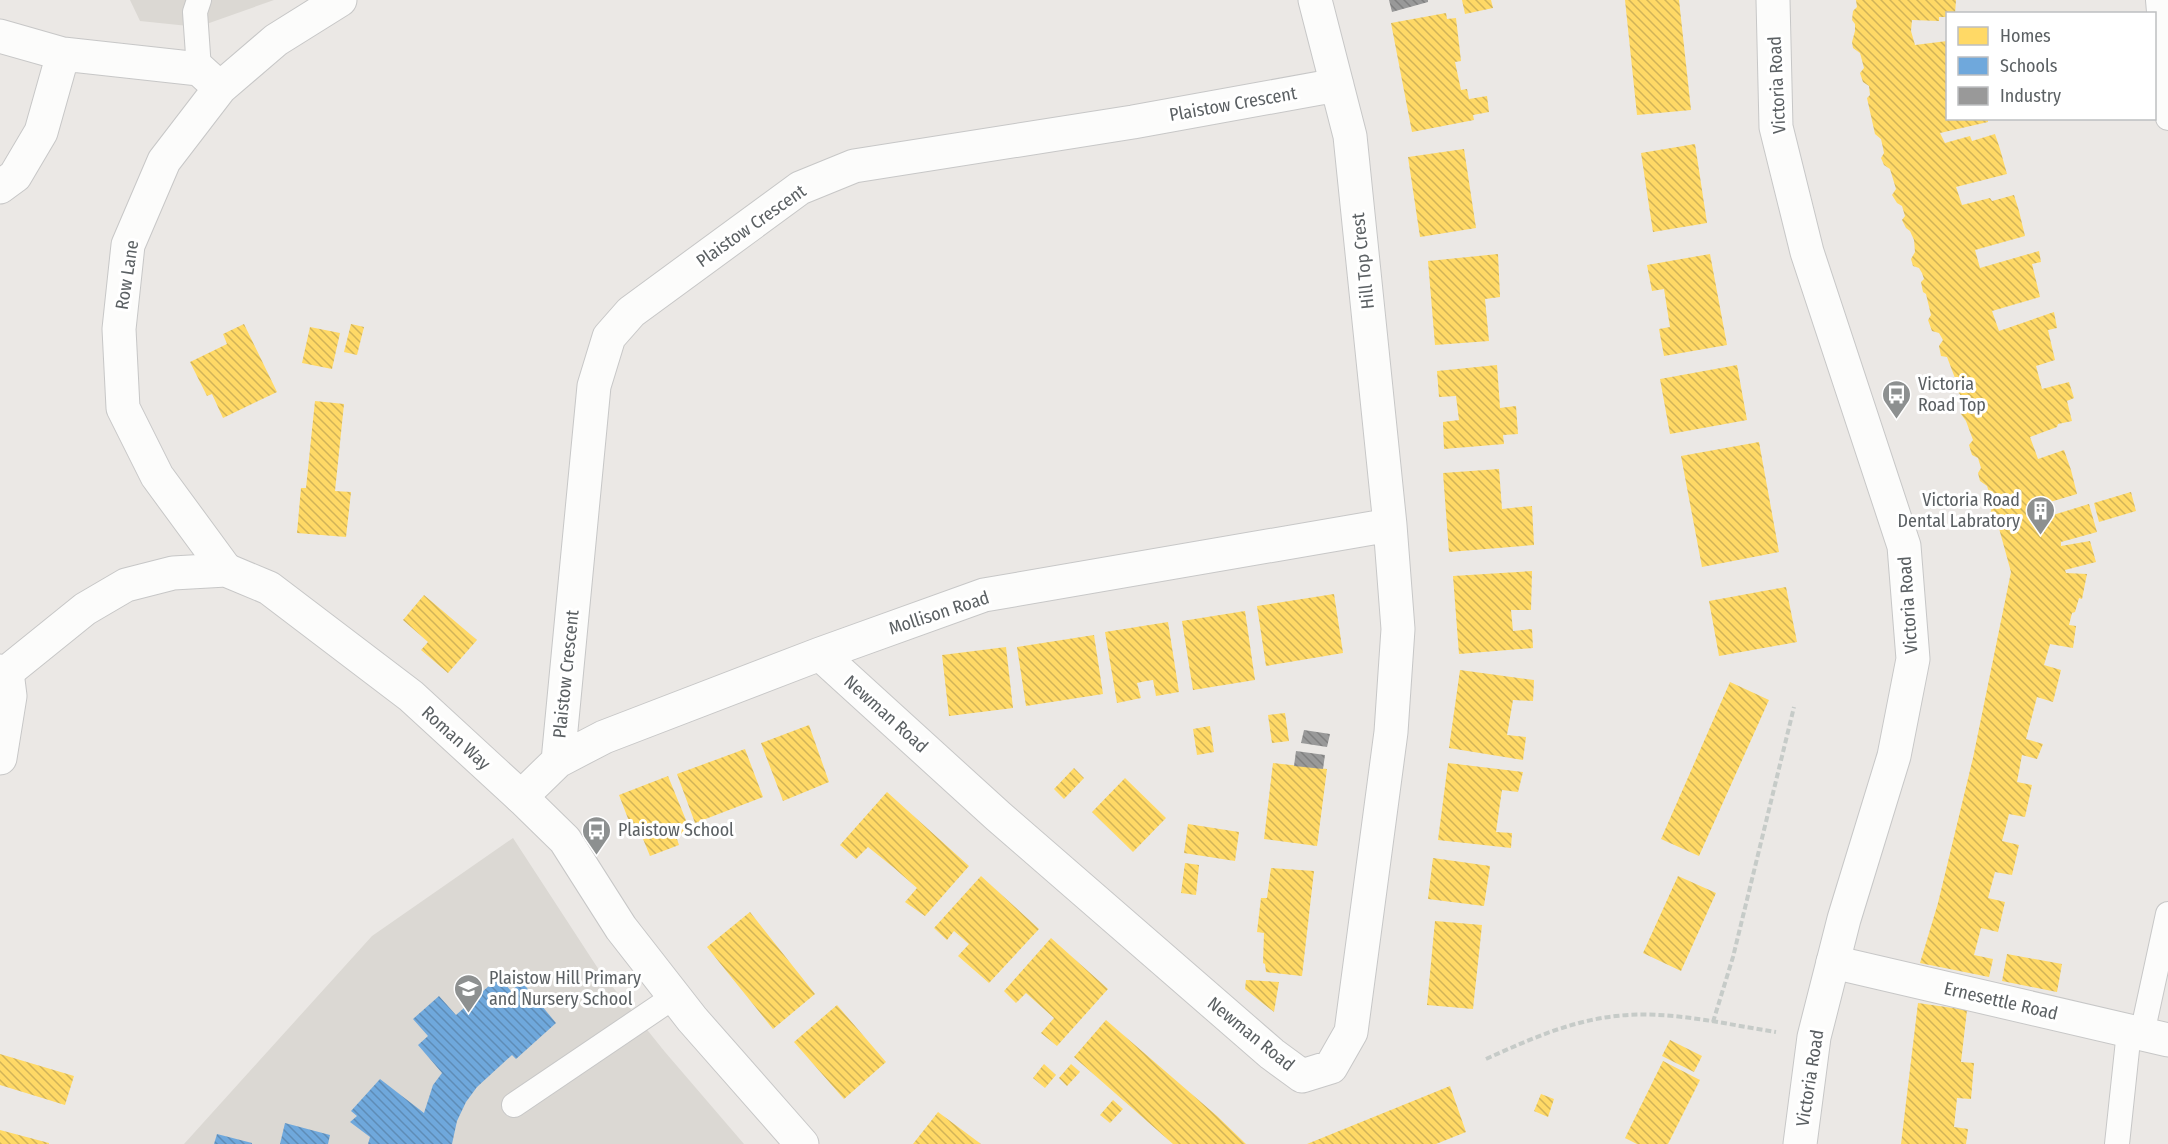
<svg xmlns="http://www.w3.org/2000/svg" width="2168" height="1144" font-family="'Fira Sans Condensed',sans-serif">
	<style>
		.education { fill: #dbd8d3 }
		.homes { fill: url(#homes-back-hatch) }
		.schools { fill: url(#schools-back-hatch) }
		.industry { fill: url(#industry-back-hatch) }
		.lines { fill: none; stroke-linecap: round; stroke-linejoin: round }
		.lane-casing { stroke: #c7c7c7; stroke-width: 26 }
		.street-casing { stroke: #c7c7c7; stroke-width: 35 }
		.secondary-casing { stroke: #c7c7c7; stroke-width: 35 }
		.path { stroke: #c6cbc8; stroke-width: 4; stroke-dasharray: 6 3; stroke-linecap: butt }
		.lane { stroke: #fcfcfb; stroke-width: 24 }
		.street { stroke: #fcfcfb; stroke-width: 33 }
		.secondary { stroke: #fcfcfb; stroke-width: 33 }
		.labels { text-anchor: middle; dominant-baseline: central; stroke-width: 6; stroke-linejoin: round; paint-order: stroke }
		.street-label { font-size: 18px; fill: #5b6063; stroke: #fff }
		.poi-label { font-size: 18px; fill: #5b6063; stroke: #fff; text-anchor: start }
	</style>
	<defs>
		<pattern id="homes-back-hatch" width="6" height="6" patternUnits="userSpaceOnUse" patternTransform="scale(1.5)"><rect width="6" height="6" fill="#ffd966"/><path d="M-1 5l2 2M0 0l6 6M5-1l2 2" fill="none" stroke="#d1b358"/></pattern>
		<pattern id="schools-back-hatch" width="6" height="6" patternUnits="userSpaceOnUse" patternTransform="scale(1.5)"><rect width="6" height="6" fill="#6fa8dc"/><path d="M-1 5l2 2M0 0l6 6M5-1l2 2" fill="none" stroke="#5e8cb6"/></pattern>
		<pattern id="industry-back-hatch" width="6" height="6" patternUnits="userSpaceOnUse" patternTransform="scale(1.5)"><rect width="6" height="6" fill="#999"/><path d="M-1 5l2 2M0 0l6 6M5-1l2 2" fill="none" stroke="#808080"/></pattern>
	</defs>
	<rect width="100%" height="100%" fill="#ebe8e5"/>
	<path class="education" d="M130,0H274L198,27L140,21Z
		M513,838L599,970L665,1052L744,1144H184L372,936Z"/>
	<path class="homes" d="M1462,0H1491L1493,8L1465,14Z
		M1625,0H1679L1691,110L1637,115Z
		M1856,0H1956L1955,14H1947V17H1939V21L1912,20L1911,31L1915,45L1947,41V118H1988V122L1940,133L1945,143L1970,136L1972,141L1995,134L2000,149L2007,174L1956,187L1962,205L1990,198L1992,201L2014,195L2019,211L2025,236L1975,250L1980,268L2039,251L2041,262L2032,264L2040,297L1992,311L1999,331L2054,312L2057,328L2048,330L2055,360L2036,366L2042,389L2069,382L2074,398L2067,401L2072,421L2058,424L2057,427L2030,437L2038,459L2064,450L2071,470L2077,494L2050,502L2053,515L2089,504L2097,532L2061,542V546L2090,541L2096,562L2065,570L2066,573L2087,574L2082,599L2079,598L2075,612L2072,613L2069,625L2076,626L2073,648L2050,644L2044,665L2061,670L2053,702L2037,697L2026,739L2043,744L2037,759L2022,755L2017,782L2032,785L2025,817L2009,814L2002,841L2019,845L2012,875L1995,872L1988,898L2005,902L1998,932L1981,928L1974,955L1993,959L1989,977L1920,963L1938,903L1973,758L2011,572L1997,521L1990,515L1993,503L1990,495L1987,486L1980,481L1978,473L1981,468L1978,458L1972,455L1969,445L1973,440L1966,421L1961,414L1962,407L1960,394L1954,390L1953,382L1955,378L1947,357L1941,356L1939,346L1943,340L1939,333L1932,331L1928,320L1931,315L1926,294L1923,292L1921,282L1924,279L1922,273L1919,268L1913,266L1911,259L1915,252L1914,240L1910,231L1906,228L1902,220L1905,216L1902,206L1897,203L1892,195L1896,189L1890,169L1884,165L1881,158L1884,153L1883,148L1881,139L1875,134L1867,98L1870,95L1869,86L1863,82L1860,73L1864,68L1860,53L1853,48L1852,42L1855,31V24L1852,20L1853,11L1857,7Z
		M1446,13L1447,19L1456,18L1461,61L1455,62L1461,90L1467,89L1469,99L1487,96L1489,112L1473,115L1474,120L1412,132L1391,23Z
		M1695,144L1707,223L1653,232L1641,153Z
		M1464,149L1476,228L1420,237L1408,157Z
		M1498,254L1500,297L1485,299L1489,341L1435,345L1428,261Z
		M1710,254L1727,345L1664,356L1659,329L1670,327L1664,289L1652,291L1647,265Z
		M244,324L277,392L223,418L212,394L207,396L190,362L227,344L223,334Z
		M351,324L364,327L357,355L344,352Z
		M310,327L340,333L332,369L302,363Z
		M1497,365L1500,408L1516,406L1518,434L1503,435L1504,444L1444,449L1443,422L1459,420L1456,396L1439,397L1437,371Z
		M1737,365L1747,420L1670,434L1660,379Z
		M315,401L344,404L335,491L351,492L346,537L297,533L301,488H306Z
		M1759,442L1779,552L1702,567L1681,456Z
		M1499,469L1502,509L1532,506L1534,545L1449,552L1443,473Z
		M2131,492L2136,511L2099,522L2094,503Z
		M1532,571L1531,610H1511L1513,631L1532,629L1533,648L1459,654L1453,576Z
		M1786,587L1797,642L1719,656L1709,601Z
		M1334,594L1343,653L1266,666L1257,606Z
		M424,595L477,640L448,673L421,650L428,642L403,620Z
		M1245,611L1255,680L1193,690L1182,621Z
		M1168,622L1179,692L1156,696L1153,680L1146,681L1137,683L1141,698L1117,703L1105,632Z
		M1094,635L1103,694L1026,706L1017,647Z
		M1006,647L1013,708L949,716L942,655Z
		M1460,670L1534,680L1533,701L1513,700L1507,735L1526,737L1523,760L1449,748Z
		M1730,682L1769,700L1699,856L1661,839Z
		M1285,713L1289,741L1272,743L1268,715Z
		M809,725L829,782L783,801L761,743Z
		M1210,726L1214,752L1197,755L1193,729Z
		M745,749L763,797L695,823L677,774Z
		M1273,763L1327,769L1317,846L1264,839Z
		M1448,763L1523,772L1518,792L1502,790L1499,810L1496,832L1512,833L1511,848L1438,840Z
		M1074,768L1084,778L1064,799L1054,789Z
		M668,776L690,830L676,836L679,845L650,856L641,834L635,837L619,795Z
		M1125,778L1166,818L1133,852L1092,812Z
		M887,792L969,866L925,916L905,902L917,888L893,867L868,847L856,859L840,845Z
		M1188,824L1239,832L1235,861L1184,853Z
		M1433,858L1490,866L1484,906L1428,899Z
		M1185,863L1199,865L1196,895L1181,893Z
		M1271,868L1314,871L1302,976L1266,972L1265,964L1263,963L1264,933L1257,932L1261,898H1267Z
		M981,876L1039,929L989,983L958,956L969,944L954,931L947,940L934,928Z
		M1678,876L1716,893L1681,971L1643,953Z
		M750,912L815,994L773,1029L707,947Z
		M1435,921L1482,925L1473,1009L1427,1005Z
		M1051,938L1108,989L1057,1046L1041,1033L1054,1018L1026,993L1016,1003L1004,991Z
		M2007,954L2062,964L2057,992L2002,981Z
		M1246,980L1279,982L1274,1012L1245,989Z
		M1918,1003L1967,1010L1961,1062L1974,1063L1971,1099L1957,1098L1954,1127L1968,1129L1966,1144H1901Z
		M837,1005L886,1062L844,1099L794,1042Z
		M1106,1020L1217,1116L1246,1144H1173L1074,1057Z
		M1670,1040L1702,1056L1694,1072L1662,1056Z
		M0,1054L74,1076L65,1105L0,1085Z
		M1663,1061L1700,1080L1668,1144H1637L1625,1138Z
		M1044,1064L1056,1075L1045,1088L1033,1078Z
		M1071,1064L1080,1072L1067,1086L1059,1078Z
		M1450,1086L1466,1132L1436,1144H1307Z
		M1541,1094L1554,1099L1548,1117L1534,1111Z
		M1113,1100L1123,1109L1110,1123L1100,1115Z
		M938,1112L981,1144H913Z
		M0,1130L49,1143V1144H0Z"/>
	<path class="schools" d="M499,977L511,991L522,982L556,1023L516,1059L512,1055L477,1087L466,1102L457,1121L452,1144H368L370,1137L350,1122L357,1116L351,1111L380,1079L424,1113L433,1085L442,1073L418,1045L428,1036L413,1019L439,996L456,1015Z
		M285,1123L330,1135L328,1144H280Z
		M217,1134L252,1143V1144H214Z"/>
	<path class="industry" d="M1389,0H1428V2L1392,12Z
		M1304,730L1330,734L1327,747L1301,743Z
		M1296,751L1325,755L1323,769L1294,766Z"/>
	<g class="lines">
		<defs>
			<path id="lane" d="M199,0L195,12L199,69
				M2158,0L2168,118
				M2142,1034L2168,914
				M514,1105L675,996
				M2117,1144L2129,1031"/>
			<path id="street" d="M0,36L63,54L199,69L220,88
				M0,187L15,176L41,132L63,54
				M226,570L157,476L123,408L119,329L128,245L164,161L220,88L276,40L340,0
				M820,654L998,816L1272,1054L1302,1076L1331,1067L1351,1032L1391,732L1398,629L1390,525L1350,136L1315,0
				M0,758L10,696L7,672
				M558,761L594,386L609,337L631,312L800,188L854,166L1133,122L1337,85
				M521,797L558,761L604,737L820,654L984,595L1390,525
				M1833,962L2168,1040"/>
			<path id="secondary" d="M1773,0L1776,127L1807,252L1904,546L1913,659L1894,756L1844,919L1814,1037L1800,1144
				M0,671L7,672L85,609L126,585L173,573L226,570L269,588L411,696L521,797L565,840L621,928L692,1019L802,1144"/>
		</defs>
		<use href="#lane" class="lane-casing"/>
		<use href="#street" class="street-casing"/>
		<use href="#secondary" class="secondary-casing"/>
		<path class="path" d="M1713,1022L1733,957L1794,707
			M1486,1059C1528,1040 1570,1021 1616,1016C1669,1010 1724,1024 1776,1032"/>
		<use href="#lane" class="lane"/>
		<use href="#street" class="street"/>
		<use href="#secondary" class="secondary"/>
	</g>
	<defs>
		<symbol id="bus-pin" viewBox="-11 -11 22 30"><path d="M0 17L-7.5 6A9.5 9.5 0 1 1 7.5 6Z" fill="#8d9090" stroke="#fff"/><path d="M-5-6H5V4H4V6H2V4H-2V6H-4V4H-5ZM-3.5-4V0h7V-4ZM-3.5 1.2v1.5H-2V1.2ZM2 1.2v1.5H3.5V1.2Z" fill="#fff"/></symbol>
		<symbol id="building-pin" viewBox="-11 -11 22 30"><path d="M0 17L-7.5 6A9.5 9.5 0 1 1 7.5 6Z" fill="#8d9090" stroke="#fff"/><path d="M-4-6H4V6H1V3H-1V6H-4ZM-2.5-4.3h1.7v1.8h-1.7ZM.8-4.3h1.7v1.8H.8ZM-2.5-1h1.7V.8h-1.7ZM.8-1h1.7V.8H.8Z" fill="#fff"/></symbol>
		<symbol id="school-pin" viewBox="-11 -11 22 30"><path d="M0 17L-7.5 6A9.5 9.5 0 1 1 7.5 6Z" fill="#8d9090" stroke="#fff"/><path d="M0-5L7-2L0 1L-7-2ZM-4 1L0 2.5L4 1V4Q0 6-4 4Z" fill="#fff"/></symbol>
	</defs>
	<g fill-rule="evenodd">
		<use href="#bus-pin" x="1880" y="378" width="33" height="45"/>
		<use href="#building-pin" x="2024" y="494" width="33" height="45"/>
		<use href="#bus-pin" x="580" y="814" width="33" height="45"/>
		<use href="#school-pin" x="452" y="972" width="33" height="45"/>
	</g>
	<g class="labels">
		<g class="street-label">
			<text transform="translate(1777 85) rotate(-93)">Victoria Road</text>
			<text transform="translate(1233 104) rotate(-10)">Plaistow Crescent</text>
			<text transform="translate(751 226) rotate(-35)">Plaistow Crescent</text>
			<text transform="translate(1363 261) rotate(-96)">Hill Top Crest</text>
			<text transform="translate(127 275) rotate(-81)">Row Lane</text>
			<text transform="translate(1908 605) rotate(-94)">Victoria Road</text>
			<text transform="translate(939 613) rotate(-18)">Mollison Road</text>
			<text transform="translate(566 674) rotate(-84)">Plaistow Crescent</text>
			<text transform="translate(886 714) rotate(42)">Newman Road</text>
			<text transform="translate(456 738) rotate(42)">Roman Way</text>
			<text transform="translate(2001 1001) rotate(13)">Ernesettle Road</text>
			<text transform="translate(1251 1034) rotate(39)">Newman Road</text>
			<text transform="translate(1810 1078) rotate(-81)">Victoria Road</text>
		</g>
		<g class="poi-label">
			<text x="1918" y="384">Victoria<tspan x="1918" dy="21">Road Top</tspan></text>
			<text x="2020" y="500" text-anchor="end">Victoria Road<tspan x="2020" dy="21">Dental Labratory</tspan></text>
			<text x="618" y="830">Plaistow School</text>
			<text x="489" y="978">Plaistow Hill Primary<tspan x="489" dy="21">and Nursery School</tspan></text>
		</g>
	</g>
	<rect x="1946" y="12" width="210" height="108" fill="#ffffff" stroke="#bdbfc1" stroke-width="1.5"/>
	<rect x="1958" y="27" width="30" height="18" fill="#ffd966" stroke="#bdbfc1" stroke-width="1.5"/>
	<text x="2000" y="42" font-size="18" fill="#5b6063">Homes</text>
	<rect x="1958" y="57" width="30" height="18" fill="#6fa8dc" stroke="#bdbfc1" stroke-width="1.5"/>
	<text x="2000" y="72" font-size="18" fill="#5b6063">Schools</text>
	<rect x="1958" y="87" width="30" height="18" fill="#999999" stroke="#bdbfc1" stroke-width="1.5"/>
	<text x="2000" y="102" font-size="18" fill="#5b6063">Industry</text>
</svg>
